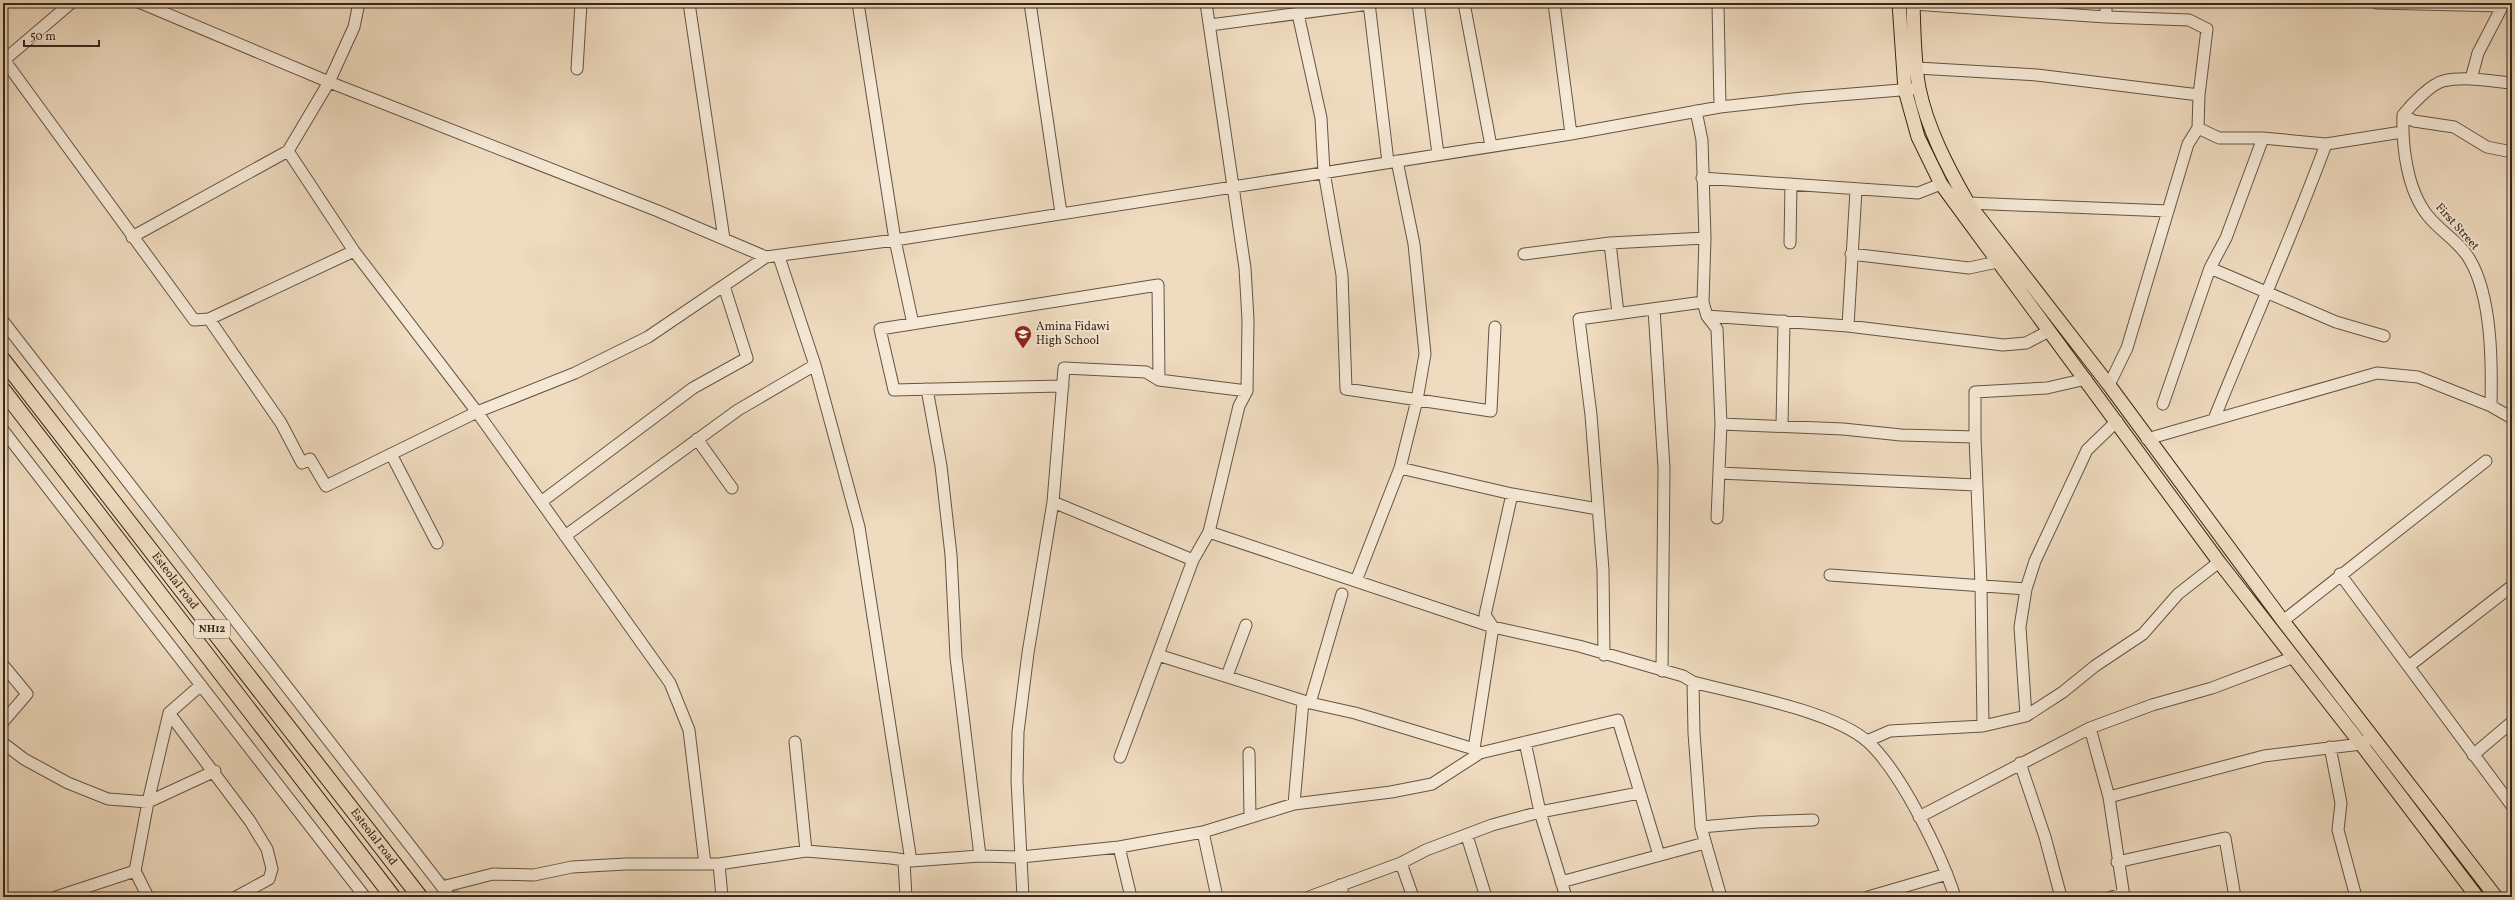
<svg xmlns="http://www.w3.org/2000/svg" width="2515" height="900" font-family="Vollkorn,serif">
	<style>
		.lines { fill: none; stroke-linecap: round; stroke-linejoin: round }
		.canal { stroke: #9bbcac; stroke-width: 10 }
		.minor-casing { stroke: #655444; stroke-width: 13 }
		.major-casing { stroke: #37271b; stroke-width: 15 }
		.highway-casing { stroke: #37271b; stroke-width: 17 }
		.minor { stroke: #f5e8d5; stroke-width: 11 }
		.major { stroke: #efdbbf; stroke-width: 13 }
		.highway { stroke: #efdbbf; stroke-width: 15 }
		.labels { text-anchor: middle; dominant-baseline: central; stroke-width: 4; stroke-linejoin: round; paint-order: stroke }
		.shield { fill: #f5e8d5; stroke: #706153; stroke-width: 1 }
		.shield-label { font-size: 11px; font-weight: bold; fill: #37271b }
		.street-label { font-size: 12px; fill: #37271b; stroke: #f5e8d5 }
		.poi-label { font-size: 12px; fill: #37271b; stroke: #f5e8d5; text-anchor: start }
	</style>
	<rect width="100%" height="100%" fill="#efdbbf"/>
	<filter id="stains"><feTurbulence type="fractalNoise" baseFrequency=".005" numOctaves="4"/><feColorMatrix values="0 0 0 0 .2 0 0 0 0 .09 0 0 0 0 .02 0 0 0 .5 -.17"/></filter>
	<radialGradient id="worn" r=".72"><stop offset=".6" stop-color="#630" stop-opacity="0"/><stop offset="1" stop-color="#630" stop-opacity=".3"/></radialGradient>
	<g class="lines">
		<path class="canal" d="M444,883L458,897"/>
		<defs>
			<path id="minor" d="M141,3L329,82L658,211L766,257L895,240L1571,134L1720,107L1802,98L1913,89
				M689,3L724,239
				M858,3L895,240L913,324
				M1030,3L1061,213
				M1369,3L1388,162
				M1418,3L1438,154
				M1464,3L1491,146
				M1554,3L1571,134
				M1718,3L1720,107
				M2377,3L2502,6
				M1913,4L2106,17L2189,20L2207,29L2199,95
				M1298,14L1321,118L1324,172L1342,275L1346,389L1491,411L1495,327
				M2106,17V3
				M1210,25L1369,4
				M3,61L71,3
				M5,61L194,320L209,319L354,251
				M1917,68L2037,75L2199,95L2198,128L2219,138H2263L2326,144L2402,132
				M577,69L581,3
				M2471,79L2478,53L2504,3
				M1696,111L1702,140L1705,238L1703,302L1707,316L1717,329L1721,424L1717,518
				M2403,115C2402,147 2407,190 2428,216C2441,232 2460,242 2470,260C2492,298 2492,363 2491,406
				M2403,115C2411,105 2431,84 2443,81C2465,76 2490,81 2512,83
				M2403,115L2414,121L2454,127L2487,147L2512,152
				M288,151L354,251L477,412L670,683L689,730L705,864
				M1702,178L1918,193L1941,184
				M1968,203L2168,211
				M132,237L288,151L329,82L354,27L359,3
				M1610,243L1618,313
				M1790,243L1791,184
				M1524,254L1610,243L1705,238
				M1851,254L1969,268L1997,262
				M779,257L815,365L859,527L911,861
				M2210,268L2336,322L2384,336
				M1654,309L1664,468L1662,671
				M1707,316L1848,326L2003,345L2026,343L2049,331
				M209,319L281,423L302,463L310,459L326,486L477,412L575,373L648,337L766,257
				M3,321L450,897
				M1848,326L1856,190
				M2109,385L2127,348L2188,144L2198,128
				M1063,386L894,390L880,329L1158,285L1159,380
				M927,389L941,466L951,555L956,657L980,856
				M2163,404L2210,268L2226,238L2263,138
				M2214,419C2251,327 2292,237 2326,144
				M1721,424L1843,429L1901,435L1975,437
				M1782,426L1784,321
				M3,430L365,897
				M697,439L732,488
				M2147,439L2377,373L2418,377L2491,406L2512,418
				M391,454L437,543
				M1400,468L1512,494L1598,509
				M1719,473L1976,485
				M541,502L693,388L747,358L724,286
				M1053,502L1193,560
				M1209,532L1493,627L1579,646L1683,676L1693,682C1738,694 1834,711 1868,742C1901,772 1941,854 1955,897
				M565,536L738,410L815,365
				M2340,574L2512,806
				M1830,575L2026,589
				M1356,581L1400,468L1417,400L1425,354L1414,244L1397,161
				M2283,621L2486,461
				M1158,655L1310,703L1355,713L1474,749L1480,753
				M1604,655L1603,570L1591,415L1579,319L1703,302
				M3,665L27,694L3,722
				M2409,666L2512,586
				M1227,676L1246,625
				M1693,682L1694,733L1701,827L1721,897
				M1310,703L1342,594
				M169,713L250,821L267,849L272,869L269,879L236,897
				M2026,716L2020,627L2026,589L2035,561L2087,450L2117,421
				M1983,726L1981,585L1975,437V392L2047,388L2086,379
				M2090,728L2109,797L2124,897
				M1867,741L1890,731L1983,726L2026,716L2063,692L2095,666L2143,634L2178,594L2219,562
				M795,742L806,851
				M1525,742L1540,812L1566,897
				M3,743L24,759L68,783L108,799L148,802L215,771
				M2330,747L2341,803L2338,830L2356,897
				M1474,749L1493,627L1485,615L1512,494
				M1249,753L1250,817
				M2473,755L2512,722
				M1120,757L1193,560L1209,532L1239,406L1247,391L1248,320L1245,268L1206,3
				M2020,763L2045,837L2061,897
				M2109,797L2264,756L2361,744L2367,740
				M1294,804L1303,701
				M1919,817L2090,728L2152,705L2212,688L2294,657
				M1701,827L1758,822L1813,820
				M1203,832L1217,897
				M1467,836L1486,897
				M1119,847L1131,897
				M904,861L906,897
				M2117,862L2225,838L2235,897
				M1401,863L1413,897
				M719,864L722,897
				M1561,882L1705,843
				M1340,885L1344,897
				M442,887L493,874L534,875L572,867L626,864H719L806,851L891,858L911,861L980,856L1021,857L1119,847L1203,832L1294,804L1391,792L1432,784L1480,753L1618,720L1659,855
				M56,897L135,871
				M148,897L135,871L148,802L169,713L201,685
				M1023,897L1017,780L1018,732L1028,653L1053,502L1064,368L1146,372L1159,380L1247,391
				M1309,897L1401,863L1426,850L1492,825L1540,812L1639,793
				M1868,897L1947,874
				M2111,897L2123,894"/>
			<path id="major" d="M1899,3L1905,90L1918,137L1941,184L2219,562L2361,744L2477,897
				M1913,3C1914,31 1914,61 1919,88C1927,128 1948,168 1968,203L2109,385L2283,621L2496,897"/>
			<g id="highway">
				<path id="s1" d="M3,360L420,897"/>
				<path d="M3,390L393,897"/>
			</g>
		</defs>
		<use href="#minor" class="minor-casing"/>
		<use href="#major" class="major-casing"/>
		<use href="#highway" class="highway-casing"/>
		<use href="#minor" class="minor"/>
		<use href="#major" class="major"/>
		<use href="#highway" class="highway"/>
	</g>
	<defs>
		<symbol id="school-pin" viewBox="-11 -11 22 30"><path d="M0 17L-7.5 6A9.5 9.5 0 1 1 7.5 6Z" fill="#8f2418" stroke="#f5e8d5"/><path d="M0-5L7-2L0 1L-7-2ZM-4 1L0 2.5L4 1V4Q0 6-4 4Z" fill="#fff"/></symbol>
	</defs>
	<g fill-rule="evenodd">
		<use href="#school-pin" x="1013" y="324" width="20" height="27"/>
	</g>
	<g class="labels">
		<rect class="shield" x="194" y="620" width="36" height="18" rx="3"/>
		<g class="shield-label">
			<text x="212" y="629">NH12</text>
		</g>
		<g class="street-label">
			<text transform="translate(2457 227) rotate(48)">First Street</text>
			<text stroke="none"><textPath href="#s1" startOffset="280">Esteolal road</textPath></text>
			<text stroke="none"><textPath href="#s1" startOffset="604">Esteolal road</textPath></text>
		</g>
		<g class="poi-label">
			<text x="1036" y="327">Amina Fidawi<tspan x="1036" dy="14">High School</tspan></text>
		</g>
	</g>
	<rect width="2515" height="900" fill="none" stroke="#efdbbf" stroke-width="16"/>
	<rect x="4" y="4" width="2507" height="892" fill="none" stroke="#37271b" stroke-width="2"/>
	<rect x="8" y="8" width="2499" height="884" fill="none" stroke="#37271b"/>
	<path d="M24 40v6h75v-6" fill="none" stroke="#37271b" stroke-width="2"/>
	<text x="30" y="40" font-size="12" fill="#37271b" stroke="#f5e8d5" stroke-width="3" paint-order="stroke">50 m</text>
	<rect width="100%" height="100%" filter="url(#stains)"/>
	<rect width="100%" height="100%" fill="url(#worn)"/>
</svg>
